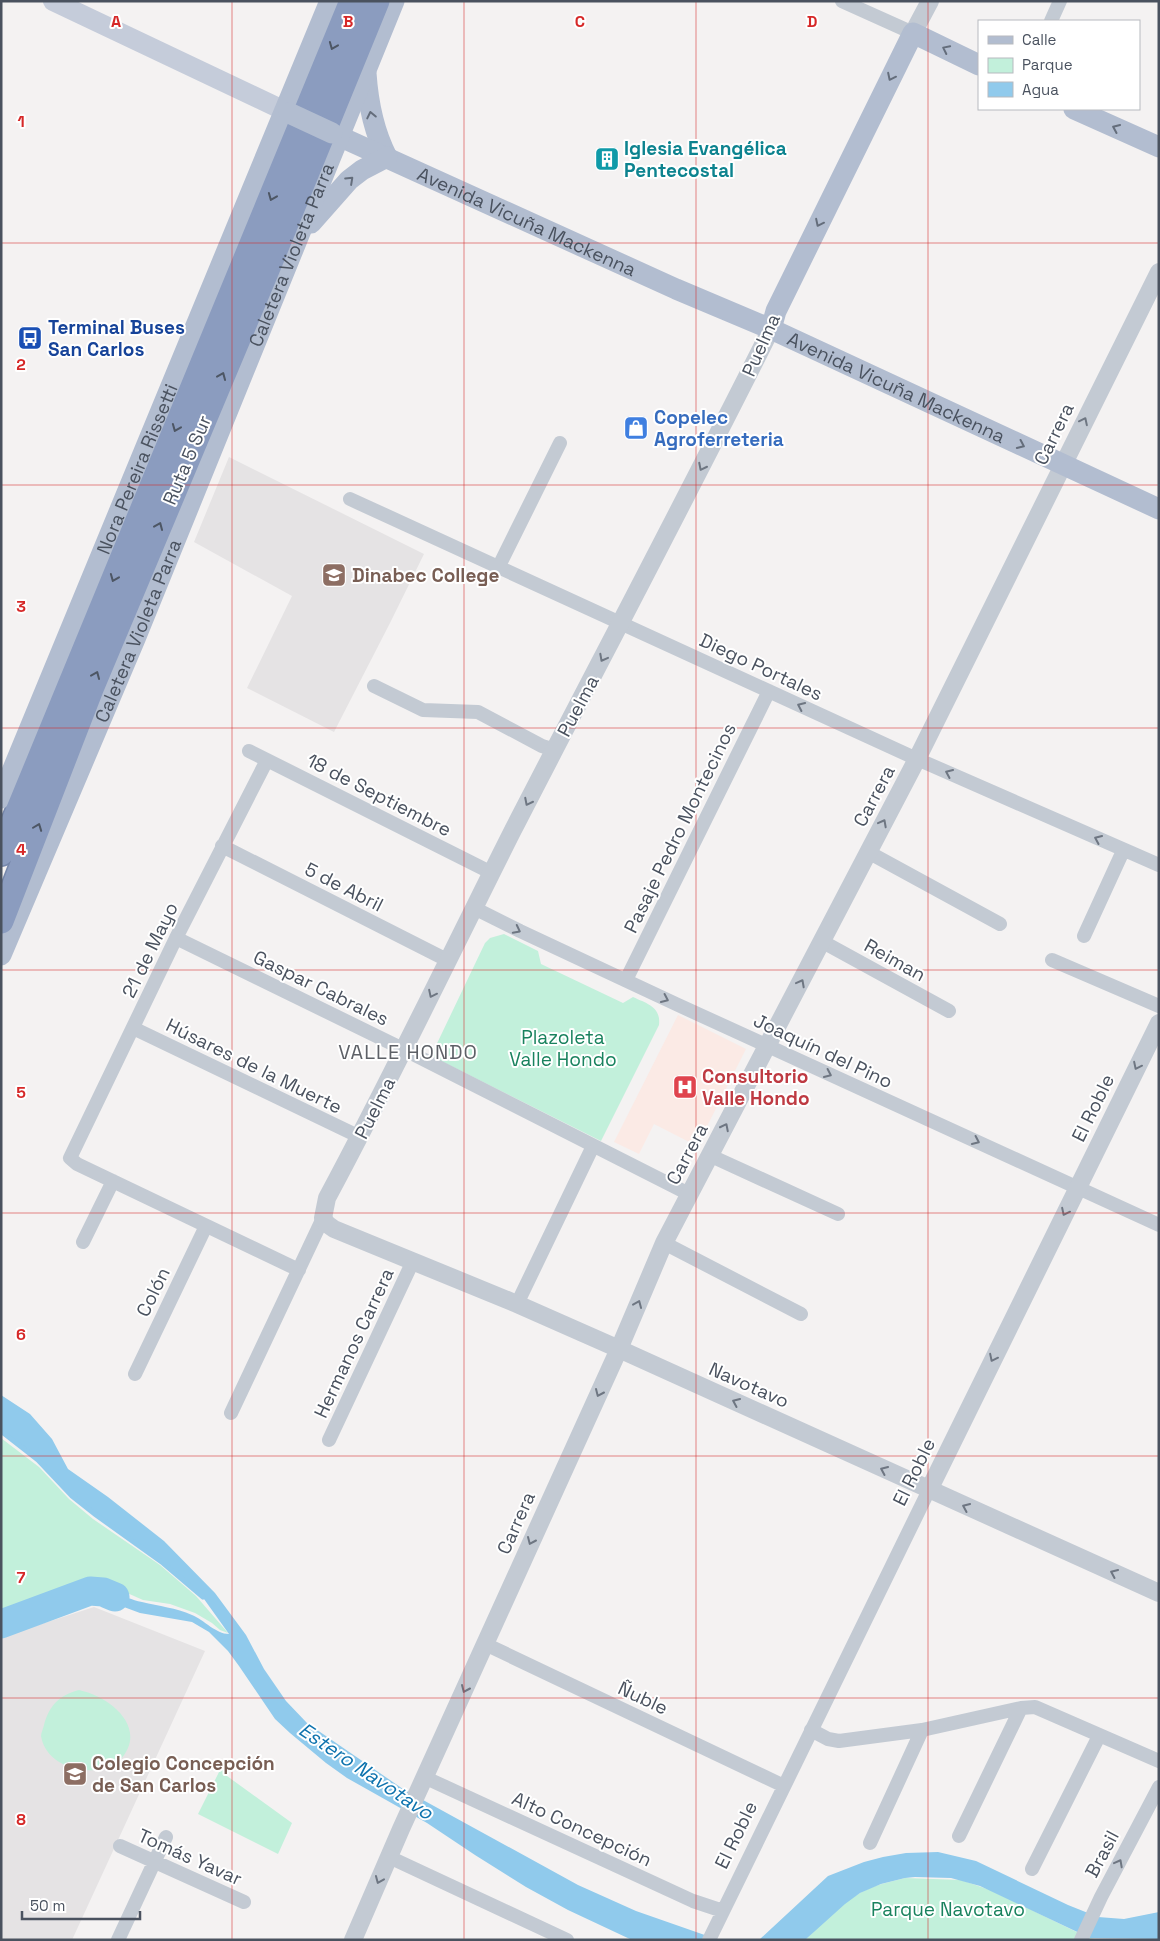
<svg xmlns="http://www.w3.org/2000/svg" width="1160" height="1941" font-family="'Space Grotesk',sans-serif">
	<style>
		.education { fill: #e5e3e4 }
		.medical { fill: #fbeae5 }
		.green { fill: #c2f0db }
		.water { fill: #90caec }
		.lines { fill: none; stroke-linecap: round; stroke-linejoin: round }
		.stream { stroke: #90caec; stroke-width: 5 }
		.river { stroke: #90caec; stroke-width: 29 }
		.motorway-casing { stroke: #7687ab; stroke-width: 28 }
		.minor { stroke: #c3cad3; stroke-width: 14 }
		.tertiary { stroke: #c3cad3; stroke-width: 18 }
		.secondary { stroke: #c5ccda; stroke-width: 20 }
		.primary { stroke: #b2bdd0; stroke-width: 21 }
		.motorway { stroke: #8b9cbf; stroke-width: 25 }
		.primary-bridge { stroke: #b2bdd0; stroke-width: 21 }
		.oneway { stroke: #4d5664 }
		.oneway2 { stroke: #646d7b }
		.oneway3 { stroke: #6e7682 }
		.grid { fill: none; stroke: #d62828; stroke-width: 1; stroke-opacity: 0.55 }
		.labels { text-anchor: middle; dominant-baseline: central; stroke-width: 4; stroke-linejoin: round; paint-order: stroke }
		.culture-label { font-size: 19px; font-weight: bold; fill: #0d838f; stroke: #fff; text-anchor: start }
		.street-label { font-size: 19px; fill: #4a525f; stroke: #fff }
		.transit-label { font-size: 19px; font-weight: bold; fill: #164399; stroke: #fff; text-anchor: start }
		.shop-label { font-size: 19px; font-weight: bold; fill: #366cbe; stroke: #fff; text-anchor: start }
		.education-label { font-size: 19px; font-weight: bold; fill: #785e54; stroke: #fff; text-anchor: start }
		.park-label { font-size: 19px; fill: #19825e; stroke: #fff }
		.health-label { font-size: 19px; font-weight: bold; fill: #be3a42; stroke: #fff; text-anchor: start }
		.neighbourhood-label { font-size: 20px; letter-spacing: 1px; fill: #5e6167; stroke: #fff }
		.water-label { font-size: 20px; font-style: italic; fill: #0e73ae; stroke: #fff }
		.grid-label { font-size: 16px; text-anchor: middle; font-weight: bold; fill: #d62828; stroke: #fff; stroke-width: 4; stroke-linejoin: round; paint-order: stroke }
	</style>
	<rect width="100%" height="100%" fill="#f4f2f2"/>
	<path class="education" d="M229,457L424,554L390,623L334,732L247,688L292,596L194,542Z
		M94,1607L205,1651L72,1940H1V1637Z"/>
	<path class="medical" d="M678,1015L746,1049L697,1146L654,1124L639,1154L614,1142Z"/>
	<path class="green" d="M504,934L538,951L541,964L623,1003L633,997C648,1004 661,1007 659,1025L601,1141L431,1056L485,943L490,938Z
		M1,1438L39,1467L69,1499L93,1519L160,1565L196,1596L228,1633L220,1630L212,1623L195,1613L170,1604L143,1600L100,1581L82,1583L1,1612Z
		M79,1690C111,1697 150,1729 119,1761C113,1767 102,1769 94,1770C73,1772 45,1761 41,1736C41,1733 43,1729 44,1725C49,1706 59,1695 79,1690Z
		M221,1768L227,1776L292,1823L278,1854L198,1814Z
		M905,1878L961,1880L990,1890L1089,1938L1100,1940H805C822,1924 839,1905 860,1893C874,1885 889,1882 905,1878Z"/>
	<path class="water" d="M1,1395L30,1414L52,1439L68,1469L108,1497L164,1541L215,1593L246,1635L264,1669L286,1701L307,1723L403,1789L578,1885L636,1911L719,1940H632L568,1910L526,1887L475,1855L427,1823L347,1778L326,1763L290,1733L275,1719L239,1666L228,1651L209,1632L192,1622L140,1613L105,1600H91L80,1604L77,1596L86,1589C112,1588 120,1597 142,1602C159,1606 176,1608 192,1615C204,1620 216,1634 229,1634L199,1592L163,1563L96,1515L72,1496L38,1460L1,1431Z
		M938,1852L976,1861L1068,1905L1098,1917L1124,1919L1159,1912V1939L1090,1938L980,1886L951,1878L915,1877L905,1878L881,1884L860,1893L845,1904L805,1940H759L828,1876L864,1862L883,1857L906,1853Z"/>
	<g class="lines">
		<path class="stream" d="M1,1431L38,1460L72,1496L96,1515L163,1563L203,1597"/>
		<path class="river" d="M1,1624L90,1591L103,1592L115,1597"/>
		<defs>
			<path id="motorway" d="M1,853L352,1
				M1,921L91,689L267,270L377,1"/>
		</defs>
		<use href="#motorway" class="motorway-casing"/>
		<path class="minor" d="M842,1L913,33
			M1051,21L1060,1
			M350,499L917,759L1159,865
			M498,568L560,443
			M374,686L423,710L478,712L542,746L555,750
			M249,751L492,873
			M267,760L176,938L70,1158L77,1164L299,1270
			M222,846L449,961
			M868,852L1000,924
			M474,908L520,931L676,1004L1159,1225
			M1084,936L1123,851
			M176,938L405,1050L689,1194
			M823,942L949,1011
			M1052,960L1159,1006
			M626,980L769,691
			M133,1028L360,1137
			M711,1156L838,1214
			M83,1242L113,1181
			M664,1243L801,1314
			M517,1304L593,1146
			M135,1374L206,1226
			M231,1413L323,1218
			M329,1440L413,1261
			M485,1644L784,1786
			M811,1730L828,1739L839,1741L922,1730L1021,1708L1035,1707L1159,1761
			M426,1778L693,1901L723,1911
			M959,1836L1021,1708
			M870,1843L922,1730
			M120,1846L244,1902
			M389,1857L567,1940
			M1032,1869L1099,1736
			M118,1940L166,1837
			M709,1940L929,1490
			M1081,1940L1101,1897L1159,1787"/>
		<path class="tertiary" d="M913,33L930,1
			M771,329C687,497 599,663 513,830C451,953 392,1077 327,1198L323,1218L327,1224L334,1229L517,1304L619,1349L1159,1593
			M929,1490L1159,1023
			M353,1940L401,1829L619,1349L664,1243L917,759L1159,272"/>
		<path class="secondary" d="M53,1L285,111"/>
		<g class="primary">
			<path d="M366,73C368,103 373,130 387,157"/>
			<path d="M1074,109L1159,147"/>
			<path id="s1" d="M332,133L676,289L771,329L1159,509"/>
			<path d="M311,223L349,180L362,170L387,157"/>
			<path d="M771,329L776,311L913,33L979,65"/>
			<path id="s2" d="M1,798L330,1"/>
			<path id="s3" d="M1,955L135,639L394,1"/>
		</g>
		<use href="#motorway" class="motorway"/>
		<path class="primary-bridge" d="M289,113L332,133"/>
	</g>
	<defs><path id="oneway-chevron" d="M-2-3.5L2.5 0L-2 3.5" fill="none" stroke-width="1.6" stroke-linecap="round" stroke-linejoin="round" transform="scale(1.25)"/></defs>
	<g class="oneway">
		<use href="#oneway-chevron" transform="translate(333 46) rotate(112)"/>
		<use href="#oneway-chevron" transform="translate(272 197) rotate(112)"/>
		<use href="#oneway-chevron" transform="translate(222 376) rotate(-67)"/>
		<use href="#oneway-chevron" transform="translate(176 428) rotate(112)"/>
		<use href="#oneway-chevron" transform="translate(159 526) rotate(-67)"/>
		<use href="#oneway-chevron" transform="translate(114 578) rotate(112)"/>
		<use href="#oneway-chevron" transform="translate(96 675) rotate(-67)"/>
		<use href="#oneway-chevron" transform="translate(38 827) rotate(-69)"/>
	</g>
	<g class="oneway2">
		<use href="#oneway-chevron" transform="translate(946 49) rotate(-154)"/>
		<use href="#oneway-chevron" transform="translate(891 77) rotate(116)"/>
		<use href="#oneway-chevron" transform="translate(371 115) rotate(-102)"/>
		<use href="#oneway-chevron" transform="translate(1116 128) rotate(-156)"/>
		<use href="#oneway-chevron" transform="translate(350 180) rotate(-43)"/>
		<use href="#oneway-chevron" transform="translate(819 223) rotate(116)"/>
		<use href="#oneway-chevron" transform="translate(1021 445) rotate(25)"/>
	</g>
	<g class="oneway3">
		<use href="#oneway-chevron" transform="translate(1084 421) rotate(-64)"/>
		<use href="#oneway-chevron" transform="translate(702 467) rotate(117)"/>
		<use href="#oneway-chevron" transform="translate(603 658) rotate(118)"/>
		<use href="#oneway-chevron" transform="translate(801 706) rotate(-155)"/>
		<use href="#oneway-chevron" transform="translate(949 773) rotate(-156)"/>
		<use href="#oneway-chevron" transform="translate(528 802) rotate(117)"/>
		<use href="#oneway-chevron" transform="translate(883 823) rotate(-62)"/>
		<use href="#oneway-chevron" transform="translate(1098 839) rotate(-156)"/>
		<use href="#oneway-chevron" transform="translate(517 930) rotate(27)"/>
		<use href="#oneway-chevron" transform="translate(801 983) rotate(-62)"/>
		<use href="#oneway-chevron" transform="translate(432 994) rotate(116)"/>
		<use href="#oneway-chevron" transform="translate(665 999) rotate(25)"/>
		<use href="#oneway-chevron" transform="translate(1137 1066) rotate(116)"/>
		<use href="#oneway-chevron" transform="translate(828 1074) rotate(25)"/>
		<use href="#oneway-chevron" transform="translate(725 1127) rotate(-63)"/>
		<use href="#oneway-chevron" transform="translate(976 1141) rotate(25)"/>
		<use href="#oneway-chevron" transform="translate(1065 1212) rotate(116)"/>
		<use href="#oneway-chevron" transform="translate(638 1304) rotate(-67)"/>
		<use href="#oneway-chevron" transform="translate(993 1358) rotate(116)"/>
		<use href="#oneway-chevron" transform="translate(599 1393) rotate(114)"/>
		<use href="#oneway-chevron" transform="translate(736 1402) rotate(-156)"/>
		<use href="#oneway-chevron" transform="translate(884 1470) rotate(-156)"/>
		<use href="#oneway-chevron" transform="translate(966 1507) rotate(-156)"/>
		<use href="#oneway-chevron" transform="translate(531 1541) rotate(114)"/>
		<use href="#oneway-chevron" transform="translate(1114 1573) rotate(-156)"/>
		<use href="#oneway-chevron" transform="translate(465 1689) rotate(114)"/>
		<use href="#oneway-chevron" transform="translate(1119 1863) rotate(-62)"/>
		<use href="#oneway-chevron" transform="translate(379 1880) rotate(113)"/>
	</g>
	<path class="grid" d="M232,1V1940M464,1V1940M696,1V1940M928,1V1940M1,243H1159M1,485H1159M1,728H1159M1,970H1159M1,1213H1159M1,1456H1159M1,1698H1159"/>
	<defs>
		<symbol id="building-square" viewBox="-11 -11 22 22"><rect x="-9" y="-9" width="18" height="18" rx="4" fill="#0f9aa8" stroke="#fff"/><path d="M-4-6H4V6H1V3H-1V6H-4ZM-2.5-4.3h1.7v1.8h-1.7ZM.8-4.3h1.7v1.8H.8ZM-2.5-1h1.7V.8h-1.7ZM.8-1h1.7V.8H.8Z" fill="#fff"/></symbol>
		<symbol id="bus-square" viewBox="-11 -11 22 22"><rect x="-9" y="-9" width="18" height="18" rx="4" fill="#1a4fb4" stroke="#fff"/><path d="M-5-6H5V4H4V6H2V4H-2V6H-4V4H-5ZM-3.5-4V0h7V-4ZM-3.5 1.2v1.5H-2V1.2ZM2 1.2v1.5H3.5V1.2Z" fill="#fff"/></symbol>
		<symbol id="shop-square" viewBox="-11 -11 22 22"><rect x="-9" y="-9" width="18" height="18" rx="4" fill="#3f7fe0" stroke="#fff"/><path d="M-5-2.5h2.3a2.7 3.5 0 0 1 5.4 0H5L5.5 6h-11ZM-1.5-2.5h3a1.5 2.3 0 0 0-3 0Z" fill="#fff"/></symbol>
		<symbol id="school-square" viewBox="-11 -11 22 22"><rect x="-9" y="-9" width="18" height="18" rx="4" fill="#8d6e63" stroke="#fff"/><path d="M0-5L7-2L0 1L-7-2ZM-4 1L0 2.5L4 1V4Q0 6-4 4Z" fill="#fff"/></symbol>
		<symbol id="hospital-square" viewBox="-11 -11 22 22"><rect x="-9" y="-9" width="18" height="18" rx="4" fill="#e0444e" stroke="#fff"/><path d="M-5-5h3v3.5h4V-5h3V5h-3V1.5h-4V5h-3Z" fill="#fff"/></symbol>
	</defs>
	<g fill-rule="evenodd">
		<use href="#building-square" x="593" y="145" width="28" height="28"/>
		<use href="#bus-square" x="16" y="324" width="28" height="28"/>
		<use href="#shop-square" x="622" y="414" width="28" height="28"/>
		<use href="#school-square" x="320" y="561" width="28" height="28"/>
		<use href="#hospital-square" x="671" y="1073" width="28" height="28"/>
		<use href="#school-square" x="61" y="1760" width="28" height="28"/>
	</g>
	<g class="labels">
		<g class="culture-label">
			<text x="624" y="148">Iglesia Evangélica<tspan x="624" dy="22">Pentecostal</tspan></text>
		</g>
		<g class="street-label">
			<text stroke="none"><textPath href="#s1" startOffset="214">Avenida Vicuña Mackenna</textPath></text>
			<text stroke="none"><textPath href="#s3" startOffset="758">Caletera Violeta Parra</textPath></text>
			<text transform="translate(761 345) rotate(-66)">Puelma</text>
			<text stroke="none"><textPath href="#s1" startOffset="619">Avenida Vicuña Mackenna</textPath></text>
			<text transform="translate(1054 434) rotate(-64)">Carrera</text>
			<text transform="translate(187 460) rotate(-67)">Ruta 5 Sur</text>
			<text stroke="none"><textPath href="#s2" startOffset="356">Nora Pereira Rissetti</textPath></text>
			<text stroke="none"><textPath href="#s3" startOffset="352">Caletera Violeta Parra</textPath></text>
			<text transform="translate(761 667) rotate(25)">Diego Portales</text>
			<text transform="translate(578 706) rotate(-62)">Puelma</text>
			<text transform="translate(379 795) rotate(27)">18 de Septiembre</text>
			<text transform="translate(874 796) rotate(-62)">Carrera</text>
			<text transform="translate(680 828) rotate(-64)">Pasaje Pedro Montecinos</text>
			<text transform="translate(344 887) rotate(27)">5 de Abril</text>
			<text transform="translate(150 950) rotate(-64)">21 de Mayo</text>
			<text transform="translate(895 960) rotate(29)">Reiman</text>
			<text transform="translate(321 988) rotate(26)">Gaspar Cabrales</text>
			<text transform="translate(823 1051) rotate(25)">Joaquín del Pino</text>
			<text transform="translate(254 1066) rotate(26)">Húsares de la Muerte</text>
			<text transform="translate(375 1108) rotate(-63)">Puelma</text>
			<text transform="translate(1093 1108) rotate(-64)">El Roble</text>
			<text transform="translate(687 1154) rotate(-62)">Carrera</text>
			<text transform="translate(153 1292) rotate(-64)">Colón</text>
			<text transform="translate(354 1343) rotate(-65)">Hermanos Carrera</text>
			<text transform="translate(749 1385) rotate(24)">Navotavo</text>
			<text transform="translate(914 1472) rotate(-64)">El Roble</text>
			<text transform="translate(516 1523) rotate(-66)">Carrera</text>
			<text transform="translate(643 1698) rotate(25)">Ñuble</text>
			<text transform="translate(582 1829) rotate(25)">Alto Concepción</text>
			<text transform="translate(736 1835) rotate(-64)">El Roble</text>
			<text transform="translate(1102 1854) rotate(-62)">Brasil</text>
			<text transform="translate(190 1857) rotate(24)">Tomás Yavar</text>
		</g>
		<g class="transit-label">
			<text x="48" y="327">Terminal Buses<tspan x="48" dy="22">San Carlos</tspan></text>
		</g>
		<g class="shop-label">
			<text x="654" y="417">Copelec<tspan x="654" dy="22">Agroferreteria</tspan></text>
		</g>
		<g class="education-label">
			<text x="352" y="575">Dinabec College</text>
			<text x="92" y="1763">Colegio Concepción<tspan x="92" dy="22">de San Carlos</tspan></text>
		</g>
		<g class="park-label">
			<text x="563" y="1037">Plazoleta<tspan x="563" dy="22">Valle Hondo</tspan></text>
			<text x="948" y="1909">Parque Navotavo</text>
		</g>
		<g class="health-label">
			<text x="702" y="1076">Consultorio<tspan x="702" dy="22">Valle Hondo</tspan></text>
		</g>
		<g class="neighbourhood-label">
			<text x="408" y="1052">VALLE HONDO</text>
		</g>
		<g class="water-label">
			<text transform="translate(366 1771) rotate(34)">Estero Navotavo</text>
		</g>
	</g>
	<g class="grid-label">
		<text x="116" y="27">A</text>
		<text x="348" y="27">B</text>
		<text x="580" y="27">C</text>
		<text x="812" y="27">D</text>
		<text x="21" y="127">1</text>
		<text x="21" y="370">2</text>
		<text x="21" y="612">3</text>
		<text x="21" y="855">4</text>
		<text x="21" y="1098">5</text>
		<text x="21" y="1340">6</text>
		<text x="21" y="1583">7</text>
		<text x="21" y="1825">8</text>
	</g>
	<rect width="1160" height="1941" fill="none" stroke="#4a525f" stroke-width="5"/>
	<rect x="978" y="20" width="162" height="90" fill="#ffffff" stroke="#b7babf"/>
	<rect x="988" y="36" width="25" height="8" fill="#b2bdd0" stroke="#b7babf"/>
	<text x="1022" y="45" font-size="15" fill="#4a525f">Calle</text>
	<rect x="988" y="58" width="25" height="15" fill="#c2f0db" stroke="#b7babf"/>
	<text x="1022" y="70" font-size="15" fill="#4a525f">Parque</text>
	<rect x="988" y="82" width="25" height="15" fill="#90caec" stroke="#b7babf"/>
	<text x="1022" y="95" font-size="15" fill="#4a525f">Agua</text>
	<path d="M22 1911v8h118v-8" fill="none" stroke="#4a525f" stroke-width="2.5"/>
	<text x="30" y="1911" font-size="15" fill="#4a525f" stroke="#ffffff" stroke-width="4" paint-order="stroke">50 m</text>
</svg>
